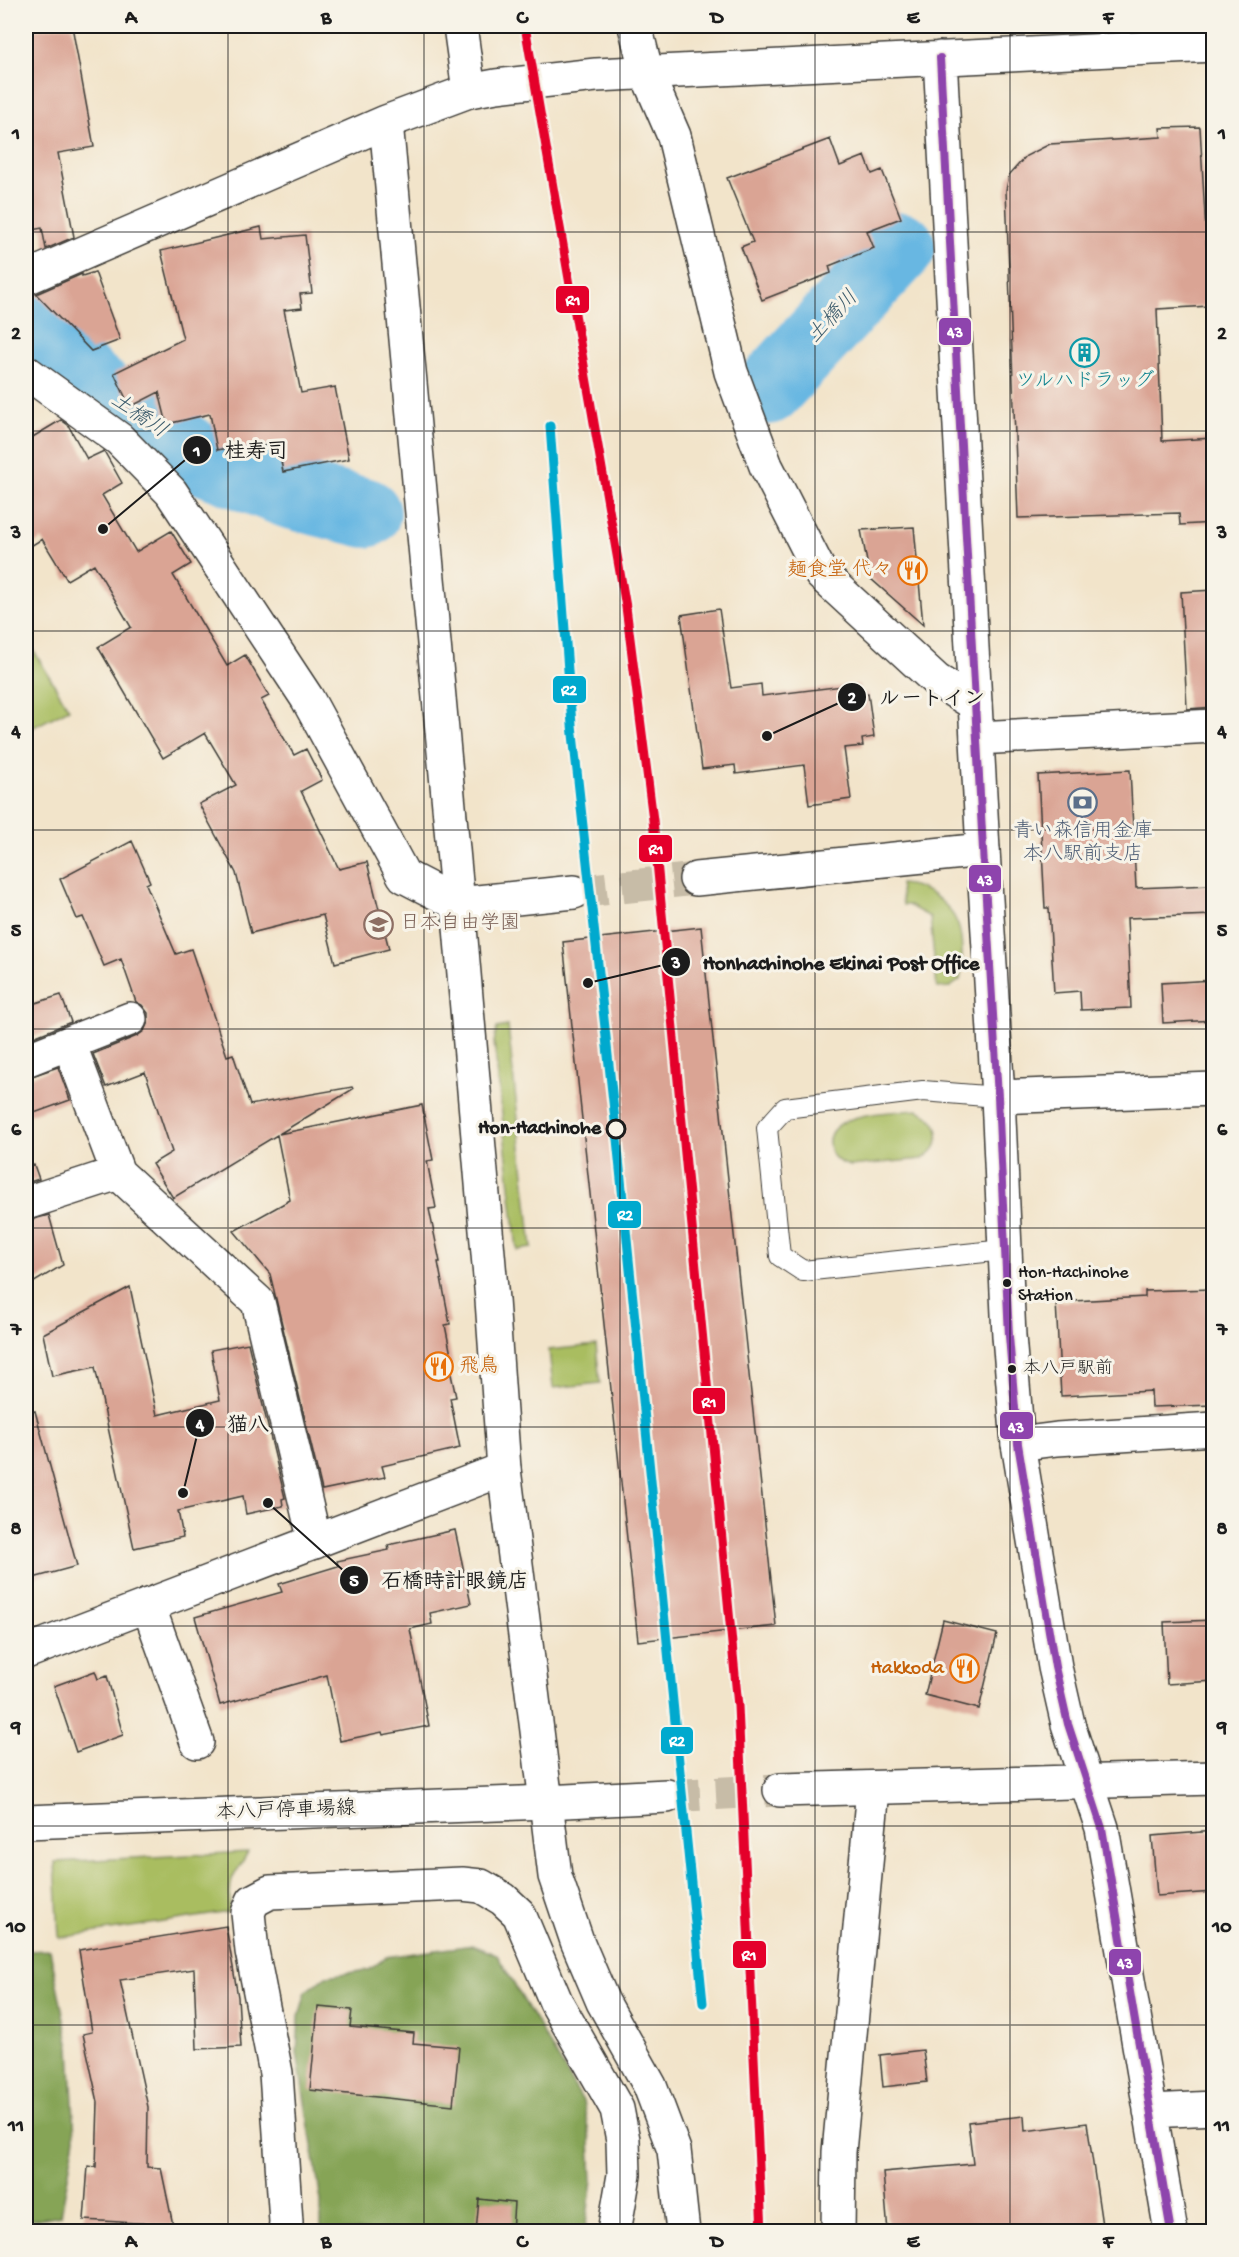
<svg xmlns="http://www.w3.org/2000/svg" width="1239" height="2257" font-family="'Gochi Hand','Klee One',sans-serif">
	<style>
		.green { fill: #a9bd61; stroke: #626c3e; stroke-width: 1.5 }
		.forest { fill: #86a457; stroke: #51603a; stroke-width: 1.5 }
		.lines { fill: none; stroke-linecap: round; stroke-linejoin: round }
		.river { stroke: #68b7e2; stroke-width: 70 }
		.building { fill: #daa494 }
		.street-tunnel { stroke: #c7bca7; stroke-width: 33; stroke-dasharray: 33 16; stroke-linecap: butt }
		.secondary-tunnel { stroke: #c7bca7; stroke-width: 33; stroke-dasharray: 33 16; stroke-linecap: butt }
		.lane-casing { stroke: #3c3a36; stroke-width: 22 }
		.street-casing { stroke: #3c3a36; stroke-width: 36 }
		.secondary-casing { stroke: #3c3a36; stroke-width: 36 }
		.primary-casing { stroke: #3c3a36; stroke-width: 36 }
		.lane { stroke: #fff; stroke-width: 20 }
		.street { stroke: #fff; stroke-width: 33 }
		.secondary { stroke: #fff; stroke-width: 33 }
		.primary { stroke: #fff; stroke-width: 33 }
		.rail-casing { stroke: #1c1c1c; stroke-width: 7 }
		.rail { stroke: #f7f3e8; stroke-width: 4.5; stroke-dasharray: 14; stroke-linecap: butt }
		.bus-1-casing { stroke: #f7f3e8; stroke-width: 12 }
		.bus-1 { stroke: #8e44ad; stroke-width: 8 }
		.rail-1-casing { stroke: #f7f3e8; stroke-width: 14 }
		.rail-2-casing { stroke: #f7f3e8; stroke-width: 14 }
		.rail-1 { stroke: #e4002b; stroke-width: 9 }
		.rail-2 { stroke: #00a9ce; stroke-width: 9 }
		.grid { fill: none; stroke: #1c1c1c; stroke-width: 1.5; stroke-opacity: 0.55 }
		.stop-dot { fill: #f7f3e8; stroke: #1c1c1c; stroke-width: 3 }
		.bus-dot { fill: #1c1c1c; stroke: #f7f3e8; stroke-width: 2 }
		.labels { text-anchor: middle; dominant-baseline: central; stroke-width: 6; stroke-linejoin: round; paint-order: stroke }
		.bus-label { font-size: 18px; fill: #1c1c1c; stroke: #f7f3e8; text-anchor: start }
		.culture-label { font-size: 20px; fill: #0d838f; stroke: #f7f3e8 }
		.food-label { font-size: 20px; fill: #c56008; stroke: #f7f3e8; text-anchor: end }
		.service-label { font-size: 20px; fill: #4e5e75; stroke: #f7f3e8 }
		.education-label { font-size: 20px; fill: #785e54; stroke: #f7f3e8; text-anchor: start }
		.stop-label { font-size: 20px; font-weight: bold; fill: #1c1c1c; stroke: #f7f3e8; text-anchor: end }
		.street-label { font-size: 20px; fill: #1c1c1c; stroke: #f7f3e8 }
		.water-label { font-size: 21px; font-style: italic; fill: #3a5a6b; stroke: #f7f3e8 }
		.leader { fill: none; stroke: #1c1c1c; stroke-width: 2 }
		.callout-dot { fill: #1c1c1c; stroke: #f7f3e8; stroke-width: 2 }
		.mark-label { font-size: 18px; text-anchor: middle; font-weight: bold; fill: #fff }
		.callout-label { font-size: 21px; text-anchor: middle; font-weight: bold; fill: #1c1c1c; stroke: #f7f3e8; stroke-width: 6; stroke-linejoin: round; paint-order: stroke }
		.line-badge { stroke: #f7f3e8; stroke-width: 2 }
		.badge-label { font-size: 16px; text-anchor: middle; font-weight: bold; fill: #fff }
		.neatline { fill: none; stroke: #1c1c1c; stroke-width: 2 }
		.grid-label { font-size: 20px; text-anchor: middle; font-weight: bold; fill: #1c1c1c }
	</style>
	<rect width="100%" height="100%" fill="#f7f3e8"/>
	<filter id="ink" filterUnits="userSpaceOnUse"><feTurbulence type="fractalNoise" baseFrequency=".0167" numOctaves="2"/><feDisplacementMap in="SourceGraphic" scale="12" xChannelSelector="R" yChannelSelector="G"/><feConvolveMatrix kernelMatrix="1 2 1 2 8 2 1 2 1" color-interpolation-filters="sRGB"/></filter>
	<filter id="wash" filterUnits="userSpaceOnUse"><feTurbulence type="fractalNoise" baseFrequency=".008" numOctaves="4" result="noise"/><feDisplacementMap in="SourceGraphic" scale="24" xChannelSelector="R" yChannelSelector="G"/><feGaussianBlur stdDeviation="1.35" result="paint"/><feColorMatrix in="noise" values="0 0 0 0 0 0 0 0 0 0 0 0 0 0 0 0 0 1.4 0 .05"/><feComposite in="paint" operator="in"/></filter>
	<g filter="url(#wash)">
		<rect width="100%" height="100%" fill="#f2e4ca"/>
		<path class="green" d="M26,638L69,709L26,731Z
			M900,884C924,885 949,901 958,925C963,939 963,966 960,980L950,987L937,988L930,917L908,905H903Z
			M508,1026L532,1248L517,1250L494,1042L497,1028Z
			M918,1110C942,1120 946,1145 922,1159L850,1166C840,1163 833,1159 830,1149C819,1111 895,1112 918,1110Z
			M596,1345L600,1383L553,1388L549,1350Z
			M248,1852L231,1881L229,1912L59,1938L55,1862Z"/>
		<path class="forest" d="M473,1945L497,1955L583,2101L590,2139L592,2181L585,2231H321V2201L297,2053L299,2017L306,1991L326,1976L369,1970L386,1957Z
			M50,1950L70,2048L75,2138L61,2215L26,2221V1951Z"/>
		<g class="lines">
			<path class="river" d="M26,330L105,396L201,459L290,494L366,513
				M768,390L901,247"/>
		</g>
		<g id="blocks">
			<path class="building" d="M60,26H72L94,147L58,153L74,237L46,249L42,228L26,231V32Z
				M1200,127L1210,306L1157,309L1162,441L1214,438V523L1180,525L1179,513L1018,518L1006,190L1009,175L1026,156L1050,144L1161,137L1160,128Z
				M830,139L840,166L865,156L872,174L882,170L901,218L867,231L874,248L829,266L831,273L762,300L741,247L753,242L727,178Z
				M261,227L263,239L305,235L312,293L300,294L302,308L284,310L301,393L335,387L349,459L283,472L278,443L228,452L227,448L217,450L210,414L167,424L159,392L130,407L114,373L183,339L161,251Z
				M95,272L120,340L91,351L36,294L82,274V276Z
				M61,420L68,425L87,459L104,451L122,483L102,495L136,552L171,531L191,564L173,575L227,666L245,655L269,696L261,700L294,755L306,749L322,780L301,791L339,869L367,862L389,949L335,963L323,915L251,933L236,873L199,804L236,785L205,733L163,758L98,647L131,627L94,564L67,580L42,539L26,549V441Z
				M914,527L923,625L870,578L861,530Z
				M1214,590V707L1187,709L1181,592Z
				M719,609L731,688L761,684L762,696L859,684L860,694L868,693L874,737L862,739L863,746L844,748L851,799L809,805L804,765L736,774L735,765L702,769L681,615Z
				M1130,770L1136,888L1212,885L1214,915L1127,918L1131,1008L1081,1010L1080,991L1054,993L1049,908H1045L1038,775Z
				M132,841L150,882L146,884L176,954L191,949L227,1056L233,1054L250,1105L352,1087L353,1089L279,1134L422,1105L433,1160L427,1161L436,1208L429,1209L440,1262H438L450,1324L445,1325L453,1365H449L456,1397L450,1398L460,1448L382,1466L385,1477L322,1490L270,1274L234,1231L290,1200L277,1135L173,1198L152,1164L172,1152L145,1072L106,1087L93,1054L137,1036L144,1031L148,1022V1013L142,1005L136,1002L121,959L104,966L83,917L77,919L60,879Z
				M701,927L776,1626L638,1641L563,942Z
				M1214,980V1020L1163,1023L1161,983Z
				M61,995L71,1022L26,1040V1006Z
				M58,1067L70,1100L26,1116V1078Z
				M34,1165L39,1179L26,1183V1166Z
				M49,1215L63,1265L26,1287V1221Z
				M130,1287L157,1415L220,1400L211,1350L248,1343L285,1498L282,1499L283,1506L246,1514L243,1496L178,1511L183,1537L134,1548L95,1367L52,1376L43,1334Z
				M1214,1289V1405L1152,1407L1151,1391L1061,1396L1056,1302L1145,1297V1291Z
				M35,1411L77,1566L26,1580V1413Z
				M455,1530L471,1604L430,1613L432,1624L410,1629L429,1726L383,1735L382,1732L340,1741L327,1675L220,1705L195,1617L282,1592L279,1584L338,1566L337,1561L389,1550L388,1545Z
				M943,1620L997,1634L979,1709L925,1695Z
				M1214,1620V1681L1167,1684L1164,1622Z
				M95,1671L98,1679L107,1676L123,1735L76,1752L54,1686Z
				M1214,1831V1892L1157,1896L1152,1836Z
				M226,1926L238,1997L241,2047L197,2049L194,1969L120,1980L148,2107L147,2167L161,2168L173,2225L84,2220L88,2166L96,2167L98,2102L83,2034L92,2032L79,1950Z
				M318,2007L352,2010L350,2027L414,2033L413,2043L459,2047L453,2105L310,2090Z
				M923,2050L927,2082L883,2087L880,2055Z
				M1024,2116L1025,2131L1087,2123L1103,2232H888L883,2172L973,2164L968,2122Z
				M479,2199L514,2203L512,2232H476Z"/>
		</g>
	</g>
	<g filter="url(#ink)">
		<use href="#blocks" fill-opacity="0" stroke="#3c3a36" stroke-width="1.5"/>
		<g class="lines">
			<path class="street-tunnel" d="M574,892L696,879"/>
			<path class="secondary-tunnel" d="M667,1796L780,1790"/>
			<defs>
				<path id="lane" d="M998,1097L923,1091L785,1108L767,1128L780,1256L803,1271L1004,1250"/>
				<path id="street" d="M460,26L469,91
					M635,26L647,74L674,136L731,372L766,466L821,574L936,680L975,704
					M26,372L119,439L171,492L307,698L404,876L458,904L574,892
					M977,738L1214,726
					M696,879L983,850
					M26,1060L130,1019
					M118,1173L258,1302L315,1542
					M26,1203L118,1173L69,1043
					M1018,1444L1057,1439L1214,1429
					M148,1605L197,1742
					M1087,1783L1102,1828L1171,2232
					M546,1802L555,1876L577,1941L603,2002L650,2086L674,2150L683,2232
					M1150,2111L1214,2108
					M285,2232L286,2222L276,2073L252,1951L248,1913L253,1901L270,1892L462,1884L481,1886L503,1899L519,1914L556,2002L617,2109L623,2140L624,2175L614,2232
					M838,2232L839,2152L873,1789"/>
				<path id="secondary" d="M940,58L983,850L998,1097L1009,1336L1018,1444L1055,1667L1068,1724L1087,1783
					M386,122L458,904L492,1300L504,1469L546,1802L667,1796
					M26,278L386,122L469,91L496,86L596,75L1214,45
					M998,1097L1214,1089
					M780,1790L1214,1778"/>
				<path id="primary" d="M26,1652L504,1469
					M26,1822L546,1802"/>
			</defs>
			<use href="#lane" class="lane-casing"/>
			<use href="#street" class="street-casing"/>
			<use href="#secondary" class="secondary-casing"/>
			<use href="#primary" class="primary-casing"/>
			<use href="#lane" class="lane"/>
			<use href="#street" class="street"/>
			<use href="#secondary" class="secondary"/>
			<use href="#primary" class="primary"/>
			<defs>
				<path id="rail" d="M525,26L626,607L653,820L738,1706L762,2232"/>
			</defs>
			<use href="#rail" class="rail-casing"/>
			<use href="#rail" class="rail"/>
			<defs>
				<path id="bus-1" d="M940,58L983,850L998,1097L1009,1336L1018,1444L1055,1667L1068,1724L1102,1828L1171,2232"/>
			</defs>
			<use href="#bus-1" class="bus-1-casing"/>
			<use href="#bus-1" class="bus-1"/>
			<defs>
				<path id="rail-1" d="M525,26L626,607L653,820L738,1706L762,2232"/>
				<path id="rail-2" d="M550,426L572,725L616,1129L703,2003"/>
			</defs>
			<use href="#rail-1" class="rail-1-casing"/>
			<use href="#rail-2" class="rail-2-casing"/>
			<use href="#rail-1" class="rail-1"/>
			<use href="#rail-2" class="rail-2"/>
		</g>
	</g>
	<path class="grid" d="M228,26V2232M424,26V2232M620,26V2232M815,26V2232M1010,26V2232M26,232H1214M26,431H1214M26,631H1214M26,830H1214M26,1029H1214M26,1228H1214M26,1427H1214M26,1626H1214M26,1826H1214M26,2025H1214"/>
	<defs>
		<symbol id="building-ring" viewBox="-11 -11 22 22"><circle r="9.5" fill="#f7f3e8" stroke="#0f9aa8" stroke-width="1.5"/><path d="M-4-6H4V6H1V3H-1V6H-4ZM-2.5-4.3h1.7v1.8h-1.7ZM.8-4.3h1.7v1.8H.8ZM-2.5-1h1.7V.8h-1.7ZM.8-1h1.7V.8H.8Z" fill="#0f9aa8"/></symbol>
		<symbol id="restaurant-ring" viewBox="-11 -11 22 22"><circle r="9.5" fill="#f7f3e8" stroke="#e8710a" stroke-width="1.5"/><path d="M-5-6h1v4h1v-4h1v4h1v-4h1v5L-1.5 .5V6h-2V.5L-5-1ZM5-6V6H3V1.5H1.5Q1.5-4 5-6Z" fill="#e8710a"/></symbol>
		<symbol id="bank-ring" viewBox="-11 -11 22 22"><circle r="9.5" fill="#f7f3e8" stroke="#5c6f8a" stroke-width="1.5"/><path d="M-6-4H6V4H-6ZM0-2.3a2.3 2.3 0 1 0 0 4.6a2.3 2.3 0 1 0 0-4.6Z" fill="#5c6f8a"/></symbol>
		<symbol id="school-ring" viewBox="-11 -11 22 22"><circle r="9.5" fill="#f7f3e8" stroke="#8d6e63" stroke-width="1.5"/><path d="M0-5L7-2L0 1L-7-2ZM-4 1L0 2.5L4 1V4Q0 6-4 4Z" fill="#8d6e63"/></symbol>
	</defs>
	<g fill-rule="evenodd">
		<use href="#building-ring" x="1068" y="336" width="33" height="33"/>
		<use href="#restaurant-ring" x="896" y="554" width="33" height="33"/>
		<use href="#bank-ring" x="1066" y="786" width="33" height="33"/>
		<use href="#school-ring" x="362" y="908" width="33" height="33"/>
		<use href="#restaurant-ring" x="422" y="1350" width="33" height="33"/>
		<use href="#restaurant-ring" x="948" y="1652" width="33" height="33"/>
	</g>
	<circle class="stop-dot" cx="616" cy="1129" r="9"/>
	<g class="bus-dot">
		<circle cx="1007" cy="1283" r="5"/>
		<circle cx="1012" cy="1369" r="5"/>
	</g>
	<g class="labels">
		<g class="bus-label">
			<text x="1018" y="1273">Hon-Hachinohe<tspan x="1018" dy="23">Station</tspan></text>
			<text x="1023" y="1369">本八戸駅前</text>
		</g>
		<g class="culture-label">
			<text x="1085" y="382">ツルハドラッグ</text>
		</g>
		<g class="food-label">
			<text x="892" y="571">麺食堂 代々</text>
			<text x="459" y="1367" text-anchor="start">飛鳥</text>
			<text x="944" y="1669">Hakkoda</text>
		</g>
		<g class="service-label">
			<text x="1083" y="832">青い森信用金庫<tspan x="1083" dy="23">本八駅前支店</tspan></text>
		</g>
		<g class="education-label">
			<text x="400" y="924">日本自由学園</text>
		</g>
		<g class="stop-label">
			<text x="601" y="1129">Hon-Hachinohe</text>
		</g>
		<g class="street-label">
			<text transform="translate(286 1812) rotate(-2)">本八戸停車場線</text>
		</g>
		<g class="water-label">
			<text transform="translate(834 318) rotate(-47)">土橋川</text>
			<text transform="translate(138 417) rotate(34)">土橋川</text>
		</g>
	</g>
	<path class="leader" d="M103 529L197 450M767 736L852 697M588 983L676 962M183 1493L200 1423M268 1503L354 1580"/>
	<g class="callout-dot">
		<circle cx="103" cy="529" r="6"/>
		<circle cx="767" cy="736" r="6"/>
		<circle cx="588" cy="983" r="6"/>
		<circle cx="183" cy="1493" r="6"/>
		<circle cx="268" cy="1503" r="6"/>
		<circle cx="197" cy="450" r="15"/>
		<circle cx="852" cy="697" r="15"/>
		<circle cx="676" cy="962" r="15"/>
		<circle cx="200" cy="1423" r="15"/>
		<circle cx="354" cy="1580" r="15"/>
	</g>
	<g class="mark-label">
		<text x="197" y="456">1</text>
		<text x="852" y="703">2</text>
		<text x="676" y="968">3</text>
		<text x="200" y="1430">4</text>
		<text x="354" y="1586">5</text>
	</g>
	<g class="callout-label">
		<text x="256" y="457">桂寿司</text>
		<text x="932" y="704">ルートイン</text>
		<text x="841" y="969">Honhachinohe Ekinai Post Office</text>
		<text x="248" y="1431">猫八</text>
		<text x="455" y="1587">石橋時計眼鏡店</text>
	</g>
	<g class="line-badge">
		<rect x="555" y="285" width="35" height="29" rx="6" fill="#e4002b"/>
		<rect x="938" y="317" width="34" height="29" rx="6" fill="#8e44ad"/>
		<rect x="552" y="675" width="35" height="29" rx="6" fill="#00a9ce"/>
		<rect x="638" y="834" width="35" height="29" rx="6" fill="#e4002b"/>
		<rect x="968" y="864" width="34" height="29" rx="6" fill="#8e44ad"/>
		<rect x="607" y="1200" width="35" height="29" rx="6" fill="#00a9ce"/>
		<rect x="692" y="1387" width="34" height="28" rx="6" fill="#e4002b"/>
		<rect x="999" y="1411" width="35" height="29" rx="6" fill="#8e44ad"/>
		<rect x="660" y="1726" width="34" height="29" rx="6" fill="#00a9ce"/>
		<rect x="732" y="1940" width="35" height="29" rx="6" fill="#e4002b"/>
		<rect x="1108" y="1948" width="34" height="28" rx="6" fill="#8e44ad"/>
	</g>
	<g class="badge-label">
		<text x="573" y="305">R1</text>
		<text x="955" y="337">43</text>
		<text x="569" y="695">R2</text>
		<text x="656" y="854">R1</text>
		<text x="985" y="885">43</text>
		<text x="625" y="1220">R2</text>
		<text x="709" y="1407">R1</text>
		<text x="1016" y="1432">43</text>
		<text x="677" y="1746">R2</text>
		<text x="749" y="1960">R1</text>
		<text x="1125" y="1968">43</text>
	</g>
	<rect width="1239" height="2257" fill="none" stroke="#f7f3e8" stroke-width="66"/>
	<rect x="33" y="33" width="1173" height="2191" class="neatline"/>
	<g class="grid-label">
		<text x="131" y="23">A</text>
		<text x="326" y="23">B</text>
		<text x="522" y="23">C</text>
		<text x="717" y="23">D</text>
		<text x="913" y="23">E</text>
		<text x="1108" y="23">F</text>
		<text x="16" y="139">1</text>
		<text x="1222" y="139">1</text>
		<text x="16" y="339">2</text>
		<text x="1222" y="339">2</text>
		<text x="16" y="538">3</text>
		<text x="1222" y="538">3</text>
		<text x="16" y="737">4</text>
		<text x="1222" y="737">4</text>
		<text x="16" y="936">5</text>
		<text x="1222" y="936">5</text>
		<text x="16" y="1135">6</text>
		<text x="1222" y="1135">6</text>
		<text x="16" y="1335">7</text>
		<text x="1222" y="1335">7</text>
		<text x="16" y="1534">8</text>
		<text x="1222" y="1534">8</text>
		<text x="16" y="1733">9</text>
		<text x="1222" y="1733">9</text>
		<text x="16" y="1932">10</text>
		<text x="1222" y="1932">10</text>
		<text x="16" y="2131">11</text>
		<text x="1222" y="2131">11</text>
		<text x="131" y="2247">A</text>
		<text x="326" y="2247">B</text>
		<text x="522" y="2247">C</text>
		<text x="717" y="2247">D</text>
		<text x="913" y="2247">E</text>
		<text x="1108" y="2247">F</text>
	</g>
</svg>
